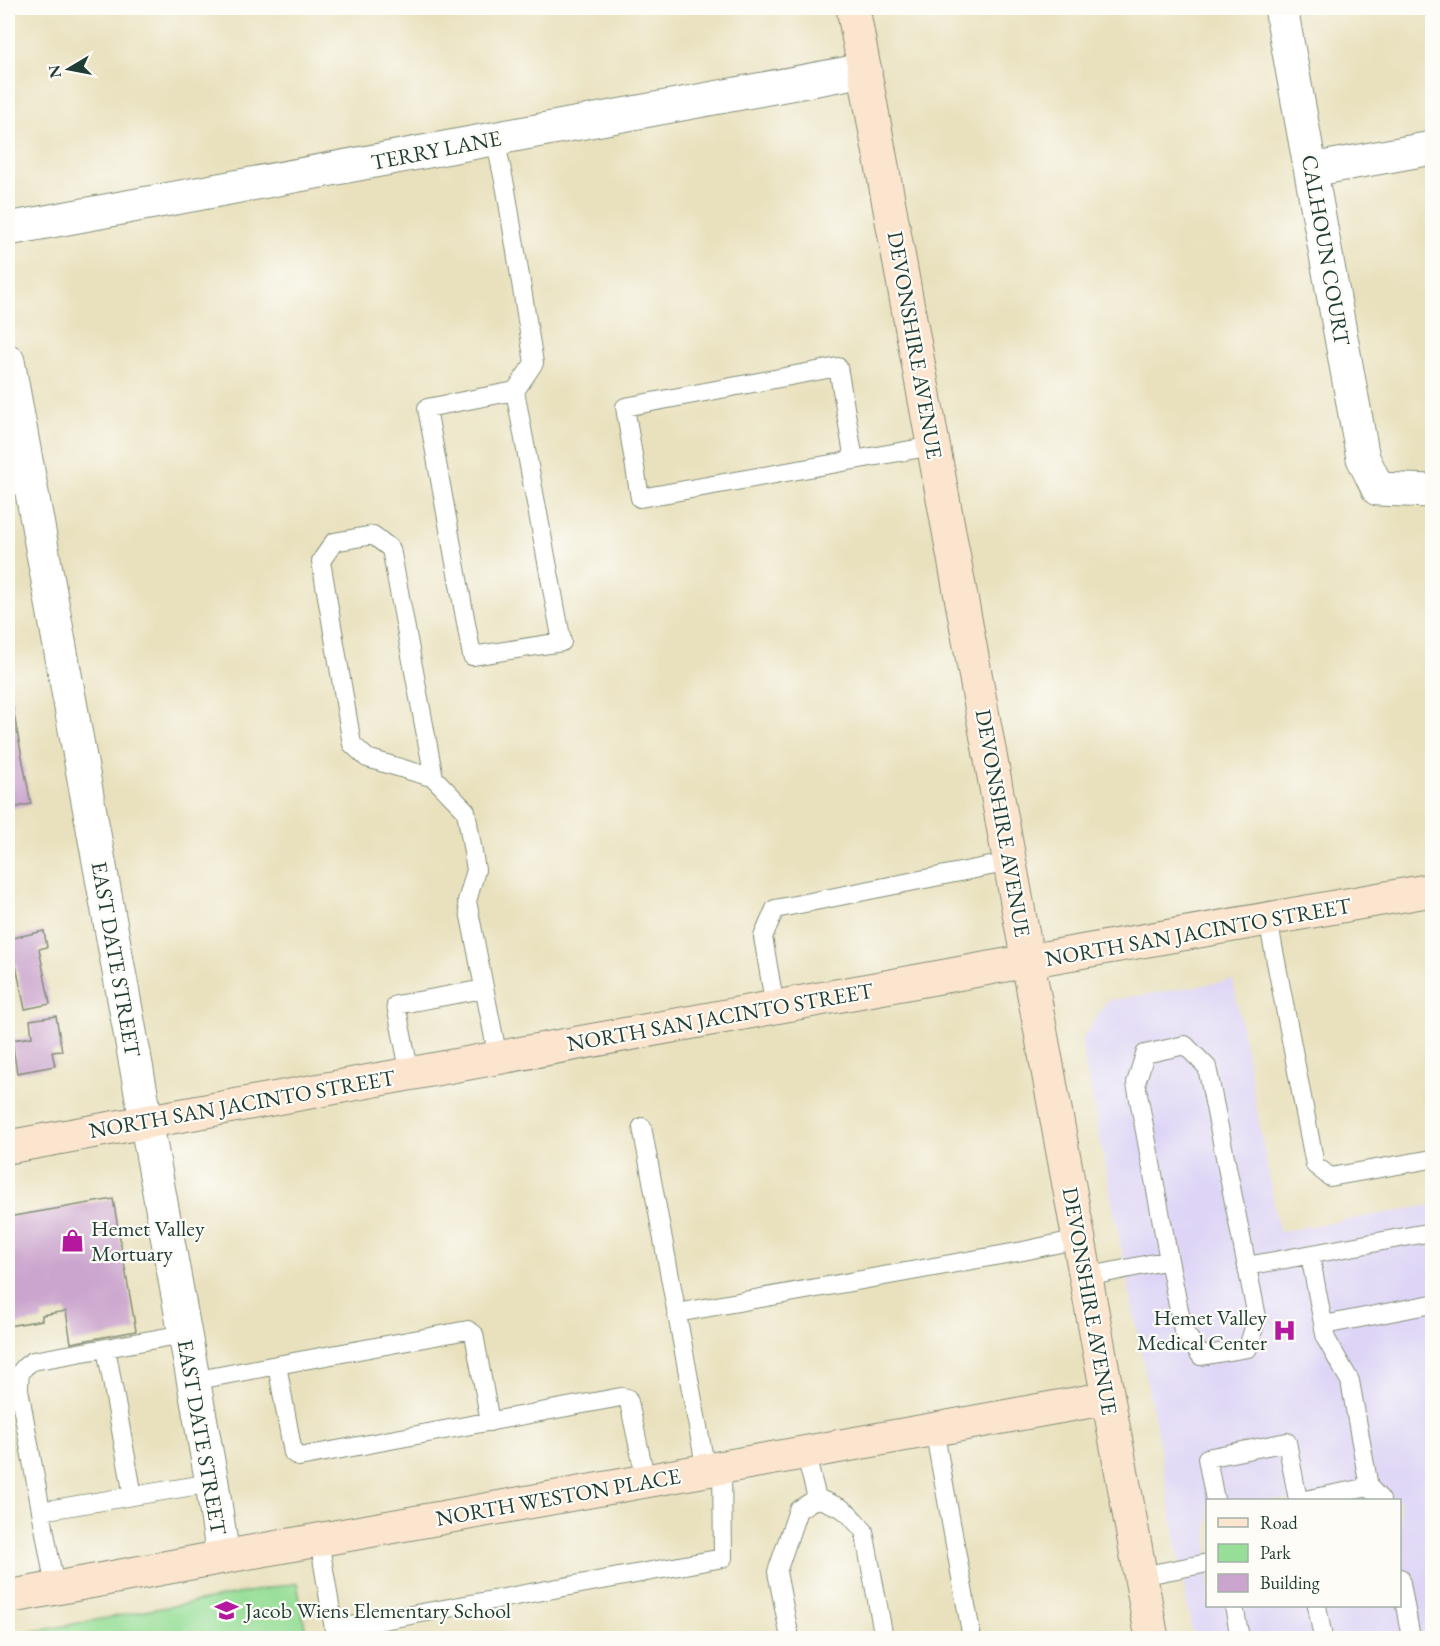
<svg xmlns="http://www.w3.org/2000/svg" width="1440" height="1646" font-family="'EB Garamond',serif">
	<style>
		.built { fill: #ded5f6; fill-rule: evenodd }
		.green { fill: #97de97; stroke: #5b8e66; stroke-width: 1.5 }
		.building { fill: #cba5cd }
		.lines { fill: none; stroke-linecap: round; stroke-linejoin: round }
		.lane-casing { stroke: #848f79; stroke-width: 20 }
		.street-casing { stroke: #848f79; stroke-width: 35 }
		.secondary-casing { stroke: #848f79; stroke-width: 35 }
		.lane { stroke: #fff; stroke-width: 18 }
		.street { stroke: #fff; stroke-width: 33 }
		.secondary { stroke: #fbe5cf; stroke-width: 33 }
		.labels { text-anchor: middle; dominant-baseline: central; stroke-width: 4.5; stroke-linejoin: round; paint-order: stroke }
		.street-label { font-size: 22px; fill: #1f3d34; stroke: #fdfcf7 }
		.poi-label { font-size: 22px; fill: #1f3d34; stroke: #fdfcf7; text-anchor: start }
	</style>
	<rect width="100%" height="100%" fill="#fdfcf7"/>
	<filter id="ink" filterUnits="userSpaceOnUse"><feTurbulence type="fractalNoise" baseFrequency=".0167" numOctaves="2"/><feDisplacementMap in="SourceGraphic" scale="12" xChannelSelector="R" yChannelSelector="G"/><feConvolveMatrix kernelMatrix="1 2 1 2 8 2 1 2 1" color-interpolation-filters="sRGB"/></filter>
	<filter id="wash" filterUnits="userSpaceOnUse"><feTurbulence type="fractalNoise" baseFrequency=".008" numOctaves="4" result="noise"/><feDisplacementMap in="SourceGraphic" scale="24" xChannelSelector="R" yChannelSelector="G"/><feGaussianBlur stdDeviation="1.35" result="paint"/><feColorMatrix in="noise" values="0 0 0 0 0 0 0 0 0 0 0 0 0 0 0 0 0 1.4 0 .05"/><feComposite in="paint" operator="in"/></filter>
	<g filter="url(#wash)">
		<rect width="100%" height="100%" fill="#e9e1be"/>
		<path class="built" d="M1233,980L1279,1232L1432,1205V1638H1193L1156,1427L1081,1041L1107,1001ZM1208,1500H1400V1606H1208Z"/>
		<path class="green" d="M297,1583L307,1638H8V1636Z"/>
		<g id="blocks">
			<path class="building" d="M8,694H10L31,804L8,809Z
				M44,931L47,947L39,949L50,1004L25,1009L15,961L8,962V939Z
				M56,1016L62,1051L52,1052L55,1066L17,1073L12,1040L32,1037L30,1020Z
				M113,1199L136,1331L71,1343L66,1311L42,1315V1320L8,1326V1217Z"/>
		</g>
	</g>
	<g filter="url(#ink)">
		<use href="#blocks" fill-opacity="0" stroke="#848f79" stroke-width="1.5"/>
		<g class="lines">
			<defs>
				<path id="lane" d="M495,139L506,190L534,363L515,391L562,642L472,656L427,408L515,391
					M854,460L838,367L625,407L640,498L933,446
					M434,778L391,549L373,535L334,542L321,561L352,744L367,758L434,778L466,811L476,870L467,901L498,1058
					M1268,920L1315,1165L1330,1177L1432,1159
					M775,1007L763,937L775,909L1010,862
					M410,1074L396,1005L484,989
					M642,1127L706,1470
					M1310,1255L1326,1339L1350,1381L1369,1487L1381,1500
					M1247,1266L1432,1232
					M1086,1277L1169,1260L1183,1330L1201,1356L1248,1348L1257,1317L1207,1067L1185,1045L1145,1054L1136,1083L1169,1260
					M677,1313L1023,1251L1079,1239
					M1324,1325L1432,1304
					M106,1348L133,1496
					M193,1381L277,1365
					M490,1422L474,1334L468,1330L277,1365L293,1453L299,1457L621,1397L627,1398L629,1402L646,1481
					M934,1429L972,1638
					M805,1452L817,1498
					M817,1498L841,1508L849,1514L864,1531L884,1638
					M1215,1500L1207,1458L1287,1442L1298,1500
					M1305,1500L1369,1487
					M41,1511L212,1483
					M319,1540L334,1629L723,1558L722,1467
					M1141,1576L1208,1563
					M1400,1578L1411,1638
					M55,1588L19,1389C19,1375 19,1369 33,1361L184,1334
					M1234,1606L1240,1638
					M1317,1606L1323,1638
					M790,1638L777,1572L798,1510L817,1498"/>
				<path id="street" d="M1281,8L1363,458L1378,489L1432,491
					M1311,170L1432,148
					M8,229L865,70
					M8,361L212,1483L223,1557"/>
				<path id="secondary" d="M853,8L1152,1638
					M8,1147L1028,961L1432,890
					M8,1597L223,1557L1108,1398"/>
			</defs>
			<use href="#lane" class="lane-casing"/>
			<use href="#street" class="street-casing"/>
			<use href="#secondary" class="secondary-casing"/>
			<use href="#lane" class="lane"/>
			<use href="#street" class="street"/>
			<use href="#secondary" class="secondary"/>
		</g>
	</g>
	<defs>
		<symbol id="shop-bare" viewBox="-9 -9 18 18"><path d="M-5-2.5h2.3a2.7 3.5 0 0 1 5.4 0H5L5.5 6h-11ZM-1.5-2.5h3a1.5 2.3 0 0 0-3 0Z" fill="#b5179e" stroke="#fdfcf7" stroke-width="2.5" paint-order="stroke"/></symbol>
		<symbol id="hospital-bare" viewBox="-9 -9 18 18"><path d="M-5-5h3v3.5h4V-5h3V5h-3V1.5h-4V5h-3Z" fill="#b5179e" stroke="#fdfcf7" stroke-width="2.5" paint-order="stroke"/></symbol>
		<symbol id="school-bare" viewBox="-9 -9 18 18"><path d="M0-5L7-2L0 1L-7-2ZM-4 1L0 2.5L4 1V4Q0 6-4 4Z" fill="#b5179e" stroke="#fdfcf7" stroke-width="2.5" paint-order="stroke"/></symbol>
	</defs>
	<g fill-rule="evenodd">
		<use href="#shop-bare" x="56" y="1224" width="33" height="33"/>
		<use href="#hospital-bare" x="1268" y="1314" width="33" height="33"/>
		<use href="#school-bare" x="210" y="1594" width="33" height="33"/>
	</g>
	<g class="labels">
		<g class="street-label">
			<text transform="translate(436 150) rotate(-11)">TERRY LANE</text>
			<text transform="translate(1326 250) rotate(80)">CALHOUN COURT</text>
			<text transform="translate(915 345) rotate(80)">DEVONSHIRE AVENUE</text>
			<text transform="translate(1003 823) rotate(80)">DEVONSHIRE AVENUE</text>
			<text transform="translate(1198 932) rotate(-10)">NORTH SAN JACINTO STREET</text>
			<text transform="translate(116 959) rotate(80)">EAST DATE STREET</text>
			<text transform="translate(720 1017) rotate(-10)">NORTH SAN JACINTO STREET</text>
			<text transform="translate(242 1104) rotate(-10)">NORTH SAN JACINTO STREET</text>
			<text transform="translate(1090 1301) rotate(80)">DEVONSHIRE AVENUE</text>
			<text transform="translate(202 1437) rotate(80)">EAST DATE STREET</text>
			<text transform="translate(558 1497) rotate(-10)">NORTH WESTON PLACE</text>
		</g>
		<g class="poi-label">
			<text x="91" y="1228">Hemet Valley<tspan x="91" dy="25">Mortuary</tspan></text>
			<text x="1267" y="1317" text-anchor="end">Hemet Valley<tspan x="1267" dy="25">Medical Center</tspan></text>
			<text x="245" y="1610">Jacob Wiens Elementary School</text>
		</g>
	</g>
	<rect width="1440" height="1646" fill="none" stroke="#fdfcf7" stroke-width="30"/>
	<rect x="1206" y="1499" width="195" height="108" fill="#fdfcf7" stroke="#a4b0a9" stroke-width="1.5"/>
	<rect x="1218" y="1518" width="30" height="9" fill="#fbe5cf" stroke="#a4b0a9" stroke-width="1.5"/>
	<text x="1260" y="1529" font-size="18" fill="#1f3d34">Road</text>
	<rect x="1218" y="1544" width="30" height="18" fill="#97de97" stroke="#a4b0a9" stroke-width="1.5"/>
	<text x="1260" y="1559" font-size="18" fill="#1f3d34">Park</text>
	<rect x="1218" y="1574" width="30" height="18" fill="#cba5cd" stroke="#a4b0a9" stroke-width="1.5"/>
	<text x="1260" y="1589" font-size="18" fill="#1f3d34">Building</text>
	<g transform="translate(69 69) rotate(260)" stroke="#fdfcf7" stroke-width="4.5" paint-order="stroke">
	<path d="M0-4.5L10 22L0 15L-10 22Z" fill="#1f3d34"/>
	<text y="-9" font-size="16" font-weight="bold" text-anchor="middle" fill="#1f3d34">N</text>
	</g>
</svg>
